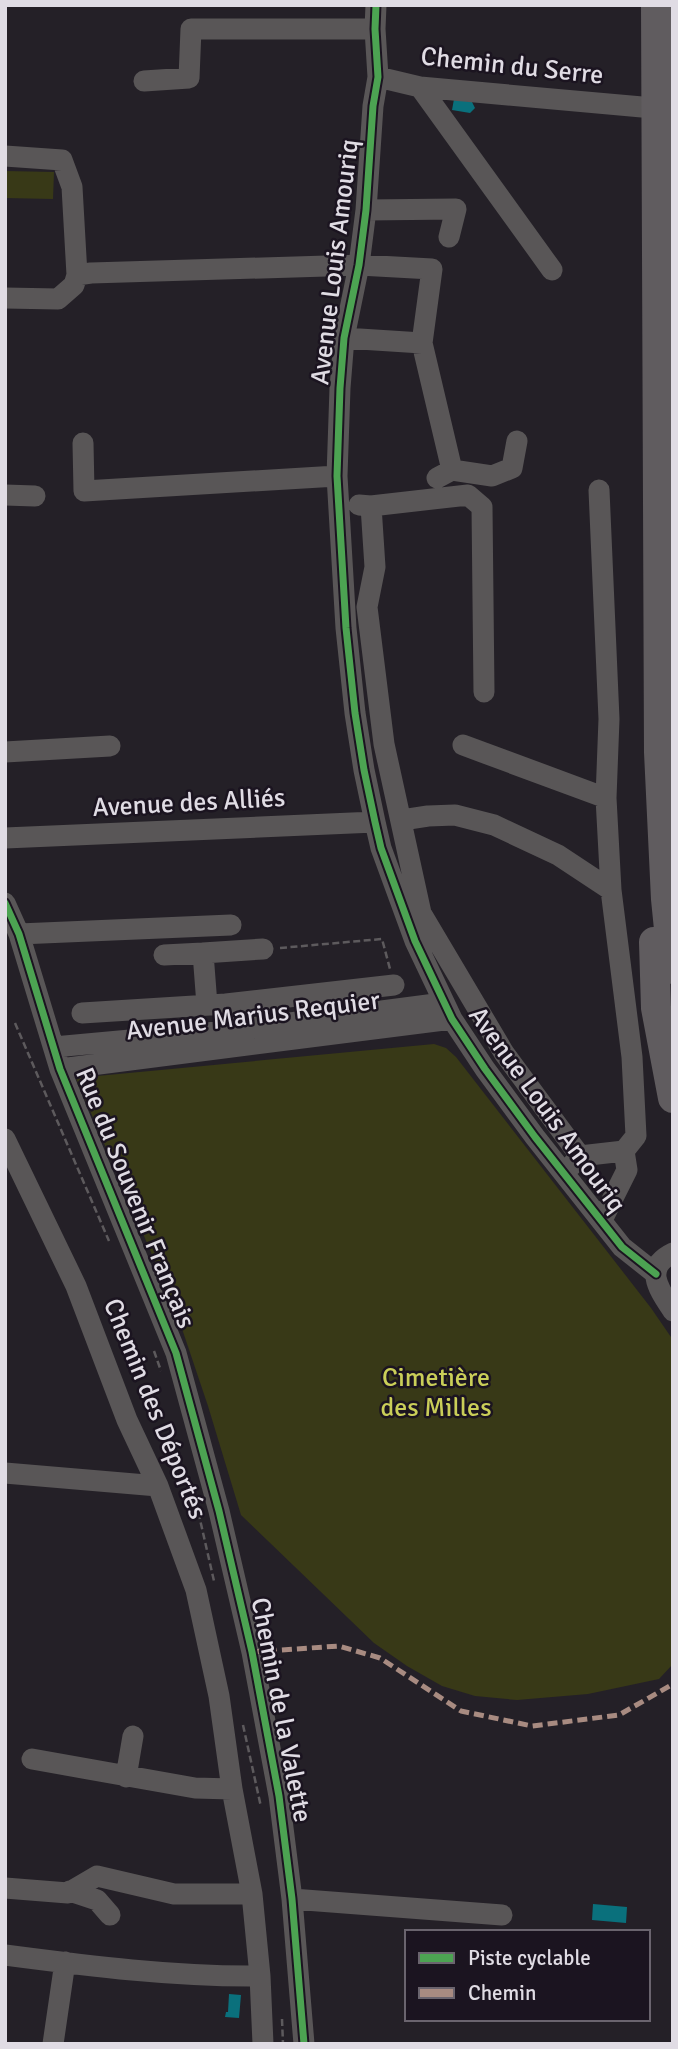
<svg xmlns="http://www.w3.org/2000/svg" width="678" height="2049" font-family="Signika,sans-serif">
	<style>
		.green { fill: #383917 }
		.water { fill: #0a707c }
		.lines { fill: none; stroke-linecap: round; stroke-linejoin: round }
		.path { stroke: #5d5a5d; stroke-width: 2.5; stroke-dasharray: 7 3.5; stroke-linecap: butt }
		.minor { stroke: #595657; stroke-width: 21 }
		.highway { stroke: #605c5f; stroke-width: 30 }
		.quiet { stroke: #a88b81; stroke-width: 5; stroke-dasharray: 10 5; stroke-linecap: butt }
		.cycleway-casing { stroke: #1b1420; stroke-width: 11 }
		.cycleway { stroke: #4ca352; stroke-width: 7 }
		.labels { text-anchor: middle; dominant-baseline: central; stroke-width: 5; stroke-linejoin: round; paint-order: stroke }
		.street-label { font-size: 26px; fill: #e0dce4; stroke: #1b1420 }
		.park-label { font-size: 26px; fill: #cace58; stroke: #1b1420 }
	</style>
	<rect width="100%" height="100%" fill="#242027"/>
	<path class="green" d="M5,171L54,172L53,199L5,198Z
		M434,1044L446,1048L456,1057L651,1308L673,1340V1664L659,1679L588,1694L517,1700L475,1696L442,1686L407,1666L374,1643L241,1515L208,1406L175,1308L76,1078Z"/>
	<path class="water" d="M454,99L472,102L475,108L470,113L452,110Z
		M593,1904L627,1907L626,1923L592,1920Z
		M229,1994L241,1995L239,2018L225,2017L226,2012H228Z"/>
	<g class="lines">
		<path class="path" d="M280,948L382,939L390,969
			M15,1023L109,1241
			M154,1351L161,1371
			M196,1502L214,1581
			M243,1725L261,1807
			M282,2019L283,2044"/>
		<path class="minor" d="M376,5L375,29L378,77L373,106L366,210L359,265L344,338L340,388L337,476L346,628L355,713L364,770L375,822L381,848L415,941L452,1019L485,1069L535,1137L622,1247L656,1274
			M378,77L420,87L642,107
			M144,81L189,78L191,29H375
			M420,87L552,270
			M5,156L62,160L72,187L77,275L74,285L58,299L5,298
			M366,210L456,209L449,237
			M77,275L91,273L359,265L432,269L422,343L344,338
			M422,343L452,470L437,478
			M83,443L84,491L337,476
			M452,470L492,476L512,468L517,441
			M599,490L609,719L606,798L611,890L632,1057L636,1136L624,1151
			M5,495L35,496
			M359,505L371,506L468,495L482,507L484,692
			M371,506L375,567L367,607L384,744L421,913L504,1053L580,1156
			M463,745L606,798
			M5,752L110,746
			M402,820L428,816L455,815L494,825L558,855L611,890
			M5,838L375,822
			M5,903L19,934L60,1069L176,1353L219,1511L252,1652L279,1796L292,1899L304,2044
			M19,934L231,925
			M164,955L203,953
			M207,1005L203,953L263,949
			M82,1013L226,1004
			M231,1045L226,1004L394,985
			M54,1047L228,1031L443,1003
			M60,1069L452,1019
			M5,1139L76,1286L127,1420L158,1486L196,1590L219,1696L232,1789L252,1894L260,1976L263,2044
			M571,1166L580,1156L624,1151L627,1170L602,1220
			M673,1253C642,1268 660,1291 673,1311
			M5,1473L158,1486
			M32,1759L195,1788L232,1789
			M126,1777L133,1736
			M5,1888L68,1893L97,1876L174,1894H252
			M70,1891L97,1900L110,1915
			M292,1899L502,1915
			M5,1955C89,1966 175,1977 260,1976
			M53,2044L65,1962"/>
		<path class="highway" d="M656,5L659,752L666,899L673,969
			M654,942L656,1008L673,1098"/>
		<path class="quiet" d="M252,1652L339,1646L380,1658L461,1711L532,1726L619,1715L673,1684"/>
		<defs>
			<path id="cycleway" d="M376,5L375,29L378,77L373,106L366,210L359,265L344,338L340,388L337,476L346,628L355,713L364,770L375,822L381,848L415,941L452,1019L485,1069L535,1137L622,1247L656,1274
				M5,903L19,934L60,1069L176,1353L219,1511L252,1652L279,1796L292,1899L304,2044"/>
		</defs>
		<use href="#cycleway" class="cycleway-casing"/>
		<use href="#cycleway" class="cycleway"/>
	</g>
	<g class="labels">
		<g class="street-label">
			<text transform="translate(512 66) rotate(6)">Chemin du Serre</text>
			<text transform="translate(335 262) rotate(-83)">Avenue Louis Amouriq</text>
			<text transform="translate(189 803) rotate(-3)">Avenue des Alliés</text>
			<text transform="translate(253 1016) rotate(-7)">Avenue Marius Requier</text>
			<text transform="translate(547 1110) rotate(54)">Avenue Louis Amouriq</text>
			<text transform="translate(135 1198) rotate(68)">Rue du Souvenir Français</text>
			<text transform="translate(155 1409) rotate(68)">Chemin des Déportés</text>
			<text transform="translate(281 1710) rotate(79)">Chemin de la Valette</text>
		</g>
		<g class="park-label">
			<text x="436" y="1378">Cimetière<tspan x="436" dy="30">des Milles</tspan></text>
		</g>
	</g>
	<rect width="678" height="2049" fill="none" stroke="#e0dce4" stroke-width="14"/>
	<rect x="405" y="1930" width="245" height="91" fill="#1b1420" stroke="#6a646e" stroke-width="2"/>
	<rect x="419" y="1953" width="35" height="10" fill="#4ca352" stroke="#6a646e" stroke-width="2"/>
	<text x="468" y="1965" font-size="21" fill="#e0dce4">Piste cyclable</text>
	<rect x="419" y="1988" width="35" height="10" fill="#a88b81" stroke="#6a646e" stroke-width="2"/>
	<text x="468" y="2000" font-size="21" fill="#e0dce4">Chemin</text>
</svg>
